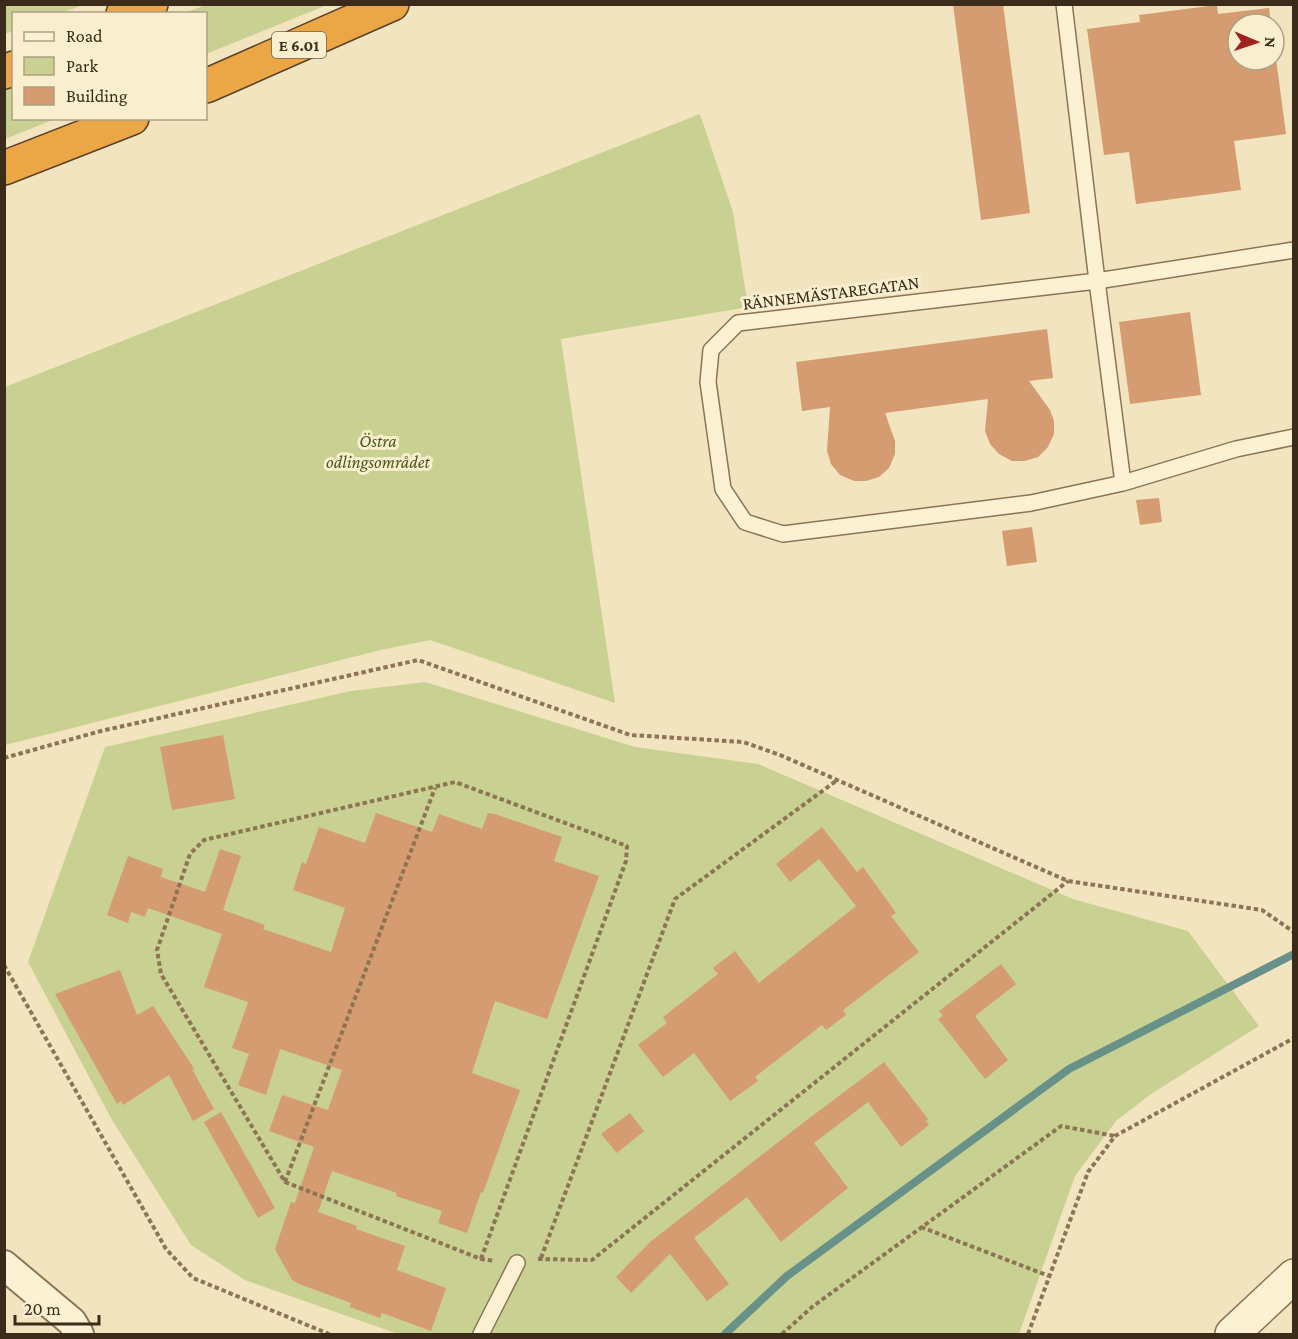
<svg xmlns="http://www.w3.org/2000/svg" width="1298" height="1339" font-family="'Crimson Pro',serif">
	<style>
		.green { fill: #c8d191 }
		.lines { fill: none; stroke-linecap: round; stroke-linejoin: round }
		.stream { stroke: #689289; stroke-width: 8 }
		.building { fill: #d49c70 }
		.service-casing { stroke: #8c7455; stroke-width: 18 }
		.minor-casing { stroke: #8c7455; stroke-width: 32 }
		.tertiary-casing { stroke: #8c7455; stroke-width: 36 }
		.motorway-casing { stroke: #59412a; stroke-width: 36 }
		.path { stroke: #8c7455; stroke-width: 4; stroke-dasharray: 4.5 3; stroke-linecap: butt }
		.service { stroke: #fcf1d2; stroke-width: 15 }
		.minor { stroke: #fcf1d2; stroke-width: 28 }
		.tertiary { stroke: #fcf1d2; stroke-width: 33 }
		.motorway { stroke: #eba645; stroke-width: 33 }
		.labels { text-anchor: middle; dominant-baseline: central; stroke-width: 6; stroke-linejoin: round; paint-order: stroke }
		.shield { fill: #f9eece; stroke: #736651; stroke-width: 1.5 }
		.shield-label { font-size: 16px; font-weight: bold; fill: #3a2b1b }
		.street-label { font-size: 18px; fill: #3a2b1b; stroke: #f9eece }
		.park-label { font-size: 18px; font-style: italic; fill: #49591f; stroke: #f9eece }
	</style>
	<rect width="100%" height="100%" fill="#f2e4be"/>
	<path class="green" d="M4,5L5,4L83,5L61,13L14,14L13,31L5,34Z
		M206,5V4L327,5L206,54V14L184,13Z
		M13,86L14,118L55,119L5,139L4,90Z
		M700,114L733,212L748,307L561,339L615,703L430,640L381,650L5,745V387Z
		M425,682L635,747L758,764L1073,899L1188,931L1259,1026L1151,1094L1116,1121L1075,1176L1019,1334H398L245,1280L191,1245L112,1120L28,962L105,747L351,691Z"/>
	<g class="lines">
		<path class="stream" d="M725,1334L787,1276L1069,1069L1294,954"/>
	</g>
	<path class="building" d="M953,4H1003L1030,213L981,220Z
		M1217,5L1218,14L1269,8L1271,24H1238V60H1274V44L1286,134L1234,141L1241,190L1136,204L1129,152L1104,155L1087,29L1140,22L1139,15Z
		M1190,312L1201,395L1130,404L1119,322Z
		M1047,329L1053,378L1029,381L1050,410L1054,421V434L1048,447L1038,457L1025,461H1012L999,454L990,444L985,431L988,399L885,413L895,441V454L889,468L879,477L866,481H854L840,475L831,464L827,451L830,407L802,411L796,362Z
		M1159,498L1162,522L1140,525L1136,500Z
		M1032,527L1037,562L1007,566L1002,531Z
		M223,735L235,799L172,810L160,747Z
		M376,813L432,832L439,814L482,829L488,813L495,814L562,837L554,861L599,876L547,1019L495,1001L472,1073L520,1090L483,1193L481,1192L467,1233L438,1223L442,1211L396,1196L397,1193L332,1171L318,1212L357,1226L356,1229L405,1246L397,1270L446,1288L431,1331L382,1313L380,1318L350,1307L351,1303L299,1284L292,1280L275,1249L291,1202L295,1203L314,1147L269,1131L282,1095L328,1110L342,1070L280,1049L266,1095L238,1085L249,1054L232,1048L248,1002L204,987L222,934L148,908L145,917L131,912L128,923L107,915L128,856L163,869L161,877L205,892L220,849L241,856L223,910L265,925L263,929L331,952L345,908L293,890L302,862L306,864L319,827L365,843Z
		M822,827L857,872L863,867L896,913L891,916L919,952L843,1010L846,1015L826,1030L822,1025L755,1077L758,1081L730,1101L694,1053L663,1077L638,1045L667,1023L663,1017L718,974L713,968L735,951L759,983L856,906L819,859L790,882L776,864Z
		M1001,964L1016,984L975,1016L1008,1060L985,1079L938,1019L943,1016L939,1011Z
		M120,970L137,1015L153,1006L195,1070L192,1069L214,1109L193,1121L169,1075L123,1105L121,1101L117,1104L55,994Z
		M884,1062L928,1119L926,1121L929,1125L901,1147L868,1102L814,1143L848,1188L781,1242L747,1197L694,1238L729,1284L707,1301L670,1254L631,1293L616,1277L650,1242L799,1126Z
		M221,1112L275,1208L258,1218L204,1122Z
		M630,1113L644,1131L617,1153L601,1134Z"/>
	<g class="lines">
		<defs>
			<path id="service" d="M1064,4L1097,281L1123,483L1236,449L1294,437
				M1123,483L1031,503L783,534L745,522L723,489L708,382L711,350L738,323L1097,281L1294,250
				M481,1334L517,1263"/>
			<path id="minor" d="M4,1265L72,1322L79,1334"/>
			<path id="tertiary" d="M1232,1334L1294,1276"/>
			<path id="motorway" d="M123,14L151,4
				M4,72L14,68
				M206,86L392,4
				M4,168L132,118"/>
		</defs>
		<use href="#service" class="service-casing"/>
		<use href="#minor" class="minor-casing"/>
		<use href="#tertiary" class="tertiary-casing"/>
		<use href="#motorway" class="motorway-casing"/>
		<path class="path" d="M4,758L101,731L418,660L630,735L743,742L780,755L1068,881L1262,910L1294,932
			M4,965L166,1249L193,1278L329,1334
			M285,1182L435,788
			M921,1227L1049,1276
			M541,1258L675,899L836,781
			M481,1259L626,861L627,846L455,782L204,840L190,854L157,950L161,974L285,1182L481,1259L495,1261
			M538,1259L592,1260L1068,881
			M782,1334L812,1307L1061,1126L1115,1136
			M1028,1334L1088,1172L1115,1136L1294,1038"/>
		<use href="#service" class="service"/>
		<use href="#minor" class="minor"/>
		<use href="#tertiary" class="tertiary"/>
		<use href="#motorway" class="motorway"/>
	</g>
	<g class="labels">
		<rect class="shield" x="272" y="32" width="54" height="26" rx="4.5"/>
		<g class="shield-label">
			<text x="299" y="45">E 6.01</text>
		</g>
		<g class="street-label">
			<text transform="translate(831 293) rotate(-7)">RÄNNEMÄSTAREGATAN</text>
		</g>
		<g class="park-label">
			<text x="378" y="441">Östra<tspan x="378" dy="21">odlingsområdet</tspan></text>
		</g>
	</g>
	<rect width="1298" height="1339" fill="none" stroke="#3a2b1b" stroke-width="12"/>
	<rect x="12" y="12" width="195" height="108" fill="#f9eece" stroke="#ada086" stroke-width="1.5"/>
	<rect x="24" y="32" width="30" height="9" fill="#fcf1d2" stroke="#ada086" stroke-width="1.5"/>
	<text x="66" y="42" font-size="18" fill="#3a2b1b">Road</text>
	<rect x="24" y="57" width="30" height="18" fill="#c8d191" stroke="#ada086" stroke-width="1.5"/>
	<text x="66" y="72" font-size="18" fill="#3a2b1b">Park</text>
	<rect x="24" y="87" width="30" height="18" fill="#d49c70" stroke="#ada086" stroke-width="1.5"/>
	<text x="66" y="102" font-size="18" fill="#3a2b1b">Building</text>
	<g transform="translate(1256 42) rotate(92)"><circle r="28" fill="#f9eece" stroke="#ada086" stroke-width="1.5"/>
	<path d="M0-4.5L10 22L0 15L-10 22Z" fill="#a1211f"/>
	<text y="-9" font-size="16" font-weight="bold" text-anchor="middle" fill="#3a2b1b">N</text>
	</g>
	<path d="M15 1315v9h84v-9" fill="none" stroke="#3a2b1b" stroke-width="3"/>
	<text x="24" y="1315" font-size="18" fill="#3a2b1b" stroke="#f9eece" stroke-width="4.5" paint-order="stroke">20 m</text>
</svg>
